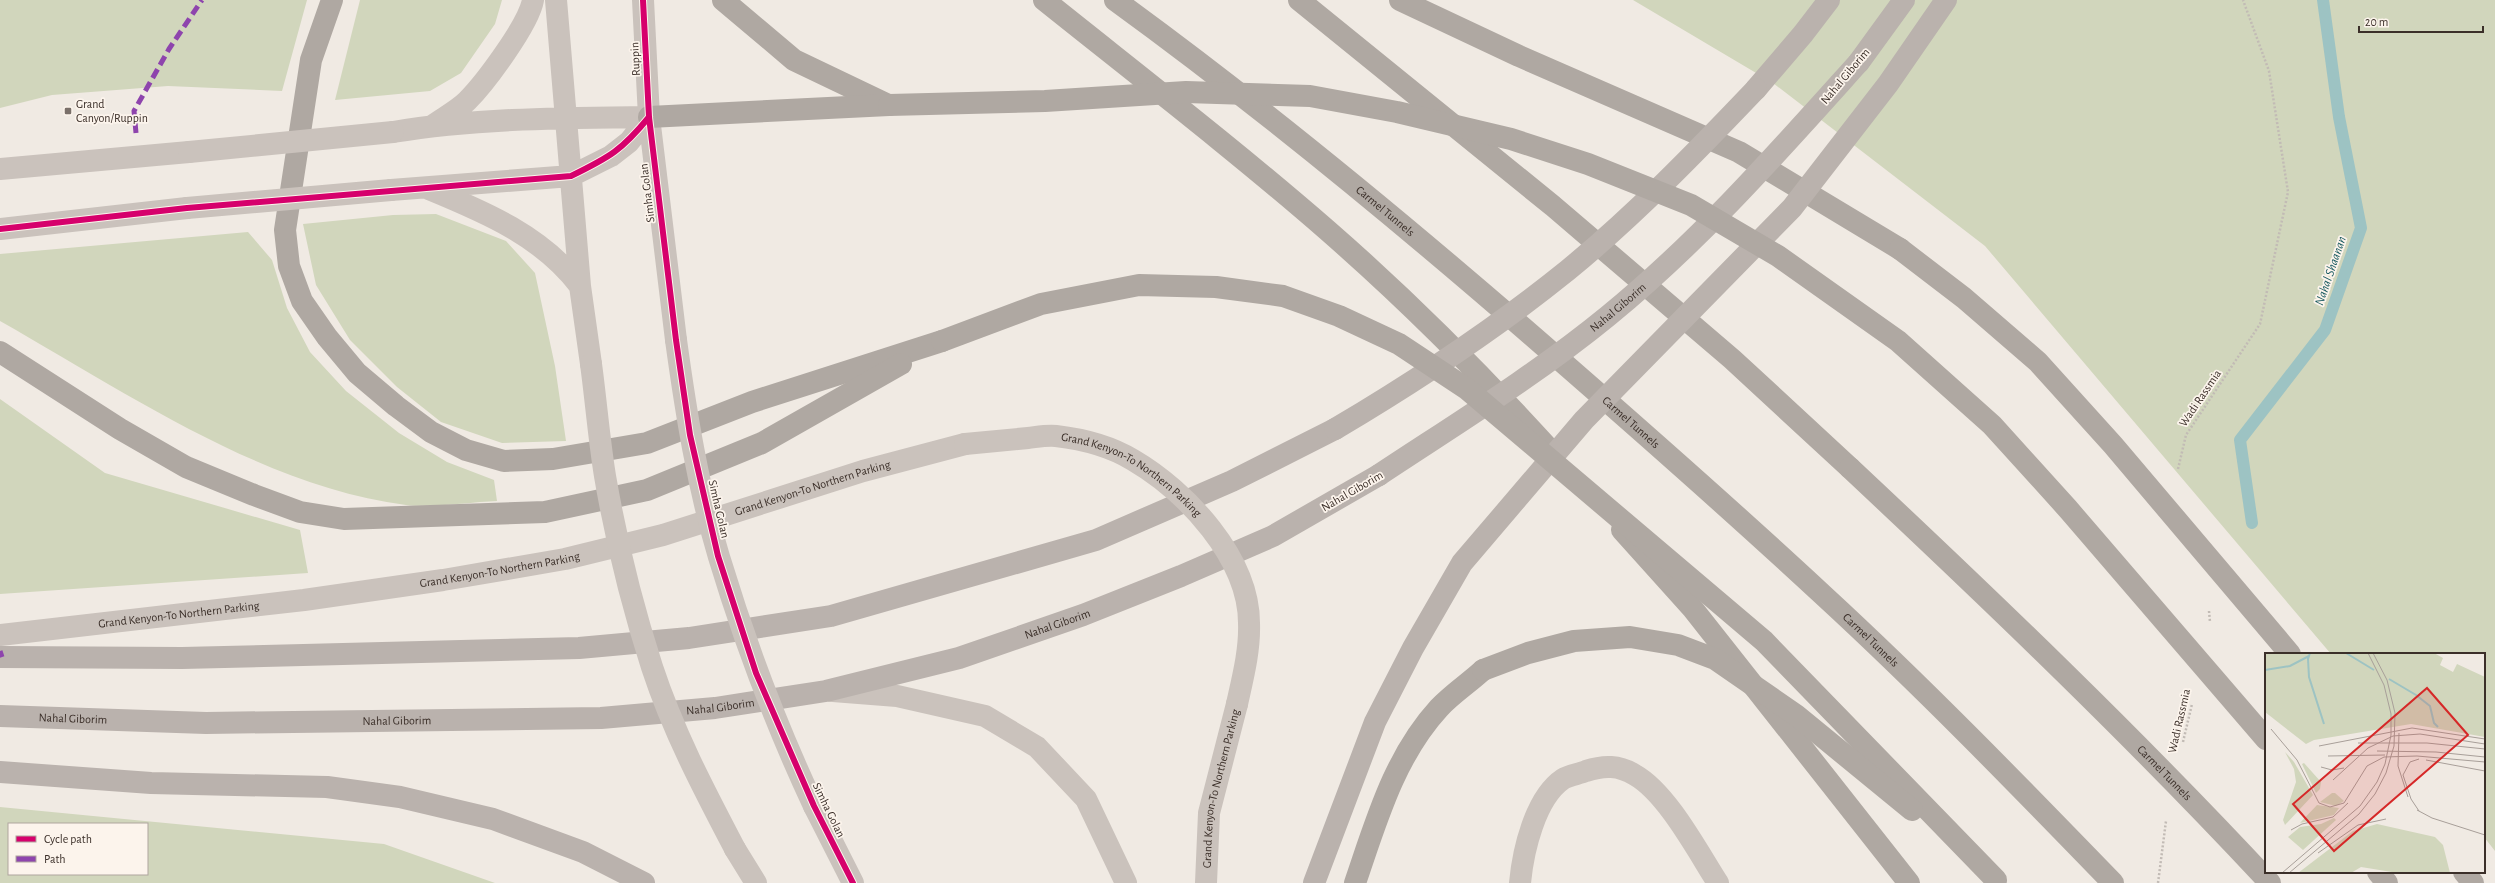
<svg xmlns="http://www.w3.org/2000/svg" width="2495" height="883" font-family="'Alegreya Sans',sans-serif">
	<style>
		.green { fill: #d1d6bc; fill-rule: evenodd }
		.lines { fill: none; stroke-linecap: round; stroke-linejoin: round }
		.stream { stroke: #9dc3c3; stroke-width: 12 }
		.path { stroke: #c2bbb5; stroke-width: 2.5; stroke-dasharray: 2 2; stroke-linecap: butt }
		.service { stroke: #cac2bc; stroke-width: 22 }
		.tertiary { stroke: #cac2bc; stroke-width: 22 }
		.secondary { stroke: #bab2ad; stroke-width: 22 }
		.trunk { stroke: #afa8a2; stroke-width: 22 }
		.service-bridge { stroke: #cac2bc; stroke-width: 22 }
		.tertiary-bridge { stroke: #cac2bc; stroke-width: 22 }
		.secondary-bridge { stroke: #bab2ad; stroke-width: 22 }
		.trunk-bridge { stroke: #afa8a2; stroke-width: 22 }
		.quiet { stroke: #8e44ad; stroke-width: 5; stroke-dasharray: 10 5; stroke-linecap: butt }
		.cycleway-casing { stroke: #fcf4ec; stroke-width: 8 }
		.cycleway { stroke: #d6006c; stroke-width: 6 }
		.poi-dot { fill: #7a706a; stroke: #fcf4ec; stroke-width: 1.5 }
		.labels { text-anchor: middle; dominant-baseline: central; stroke-width: 3.5; stroke-linejoin: round; paint-order: stroke }
		.street-label { font-size: 12px; fill: #3b2f29; stroke: #fcf4ec }
		.poi-label { font-size: 12px; fill: #3b2f29; stroke: #fcf4ec; text-anchor: start }
		.water-label { font-size: 13px; font-style: italic; fill: #1a5b61; stroke: #fcf4ec }
		.inset-river { fill: none; stroke: #9dc3c3; stroke-width: 2 }
		.inset-road { fill: none; stroke: #a89f99; stroke-width: 1 }
		.view { fill: #d62828; fill-opacity: 0.15; stroke: #d62828; stroke-width: 2 }
		.inset-edge { fill: none; stroke: #3b2f29; stroke-width: 2 }
	</style>
	<rect width="100%" height="100%" fill="#f0eae3"/>
	<path class="green" d="M0,0H307L282,91L168,86L52,95L0,108Z
		M360,0H502L495,24L461,73L430,91L335,100Z
		M1633,0H2495V851L2484,837V654H2331L1985,246L1773,83Z
		M436,214L506,241L535,273L555,366L566,441L502,443L441,422L397,387L350,340L316,285L303,224L393,215Z
		M248,232L272,260L287,308L310,352L346,391L399,433L447,462L494,480L497,501C471,502 431,508 406,505C263,487 124,391 0,321V254Z
		M0,399L105,473L300,530L308,573L0,594Z
		M0,807L384,844L495,883H0ZM9,824H147V874H9Z"/>
	<g class="lines">
		<path class="stream" d="M2252,523L2240,440L2325,330L2361,228L2339,117L2323,0"/>
		<path class="path" d="M2178,469L2186,435L2260,324L2288,192L2269,71L2243,0
			M2209,611L2210,622
			M2183,742L2192,704
			M2158,883L2166,821"/>
		<g class="service">
			<path id="s1" d="M0,635L304,600L443,580L565,559L663,535L863,471L965,444"/>
			<path d="M833,691L897,696L985,716L1037,747L1086,799L1126,883"/>
			<path id="s2" d="M1206,883L1209,813L1237,704"/>
			<path d="M1520,883C1523,851 1535,798 1563,779C1569,775 1579,774 1586,771C1604,765 1619,765 1635,775C1667,793 1698,852 1718,883"/>
		</g>
		<path class="tertiary" d="M556,0L580,286L591,364
			M643,0L649,117L676,340
			M432,126C443,118 458,110 467,101C485,83 529,24 533,0
			M393,132C477,118 564,118 649,117
			M0,169L189,152
			M429,189C485,212 542,236 580,286
			M391,190L571,176L611,156L629,142L649,117
			M0,229L187,208
			M814,806L853,883
			M735,849L756,883"/>
		<g class="secondary">
			<path d="M1859,62L1904,0"/>
			<path d="M1756,89L1803,34L1829,0"/>
			<path d="M0,657L182,658L579,648L689,638L831,616L1096,540L1232,481L1335,429"/>
			<path id="s3" d="M0,716L206,723L601,718L715,708L826,691L959,658L1083,615L1181,576L1273,536L1379,475"/>
			<path d="M0,772L151,783L327,787L400,797L493,819L583,852L644,883"/>
		</g>
		<g class="trunk">
			<path d="M332,0L311,60L285,230L289,266L302,301L327,337L357,373L396,406L431,432L466,450L504,461L553,459L647,443L752,402L942,341"/>
			<path d="M723,0L794,60L886,104"/>
			<path d="M1044,0C1139,76 1235,150 1327,230C1405,298 1479,372 1549,449"/>
			<path id="s4" d="M1115,0C1272,114 1422,239 1568,367C1654,442 1739,517 1823,595C1923,687 2018,785 2113,883"/>
			<path d="M1299,0L1553,206L1732,359L1850,468"/>
			<path d="M1400,0L1519,56L1739,152L1900,249"/>
			<path d="M649,117L889,105"/>
			<path d="M0,352L120,429L186,467L254,495L300,512L344,519L545,512L647,490L762,443L901,364"/>
			<path d="M1622,530L1693,609L1909,883"/>
			<path d="M2378,872L2387,883"/>
			<path d="M2464,872L2473,883"/>
			<path d="M1355,883C1376,822 1394,757 1439,708C1452,694 1469,683 1483,670"/>
		</g>
		<path class="service-bridge" id="s5" d="M965,444C986,442 1007,440 1028,438C1037,437 1047,435 1056,436C1082,439 1110,446 1133,460C1186,491 1249,558 1249,623C1250,650 1243,677 1237,704"/>
		<path class="tertiary-bridge" d="M189,152L393,132
			M187,208L391,190
			M676,340C686,413 698,487 719,557C745,643 776,725 814,806
			M591,364C596,401 599,439 605,476C616,540 632,605 652,667C673,731 704,790 735,849"/>
		<g class="secondary-bridge">
			<path d="M1335,429C1416,381 1495,329 1568,270C1635,215 1696,152 1756,89"/>
			<path id="s6" d="M1379,475C1456,424 1536,375 1608,316C1700,241 1779,151 1859,62"/>
			<path d="M1314,883L1375,722L1413,648L1462,563L1584,420L1792,208L1888,84L1946,0"/>
		</g>
		<g class="trunk-bridge">
			<path d="M889,105L1045,101L1186,92L1310,96L1397,112L1511,139L1588,164L1691,205L1778,256L1898,341L1992,425L2068,509L2266,739"/>
			<path d="M1900,249L1964,298L2038,362L2113,445L2290,654"/>
			<path d="M942,341L1041,304L1139,285L1216,287L1283,296L1339,316L1399,344L1467,389L1764,641L1996,880"/>
			<path id="s7" d="M1850,468C1994,603 2136,739 2270,883"/>
			<path d="M1483,670L1528,653L1574,641L1630,637L1678,645L1715,659L1796,715L1912,810"/>
		</g>
		<path class="quiet" d="M136,133L134,111L169,49L202,0
			M0,651L2,657"/>
		<defs>
			<path id="cycleway" d="M643,0L649,117L676,340L690,435L718,556L756,673L814,806L853,883
				M0,229L187,208L571,176C610,157 622,150 649,117"/>
		</defs>
		<use href="#cycleway" class="cycleway-casing"/>
		<use href="#cycleway" class="cycleway"/>
	</g>
	<rect class="poi-dot" x="64" y="107" width="8" height="8" rx="2"/>
	<g class="labels">
		<g class="street-label">
			<text transform="translate(635 59) rotate(-93)">Ruppin</text>
			<text transform="translate(1845 76) rotate(-50)">Nahal Giborim</text>
			<text transform="translate(647 193) rotate(-97)">Simha Golan</text>
			<text stroke="none"><textPath href="#s4" startOffset="343">Carmel Tunnels</textPath></text>
			<text stroke="none"><textPath href="#s6" startOffset="292">Nahal Giborim</textPath></text>
			<text transform="translate(2200 398) rotate(-56)">Wadi Rassmia</text>
			<text stroke="none"><textPath href="#s4" startOffset="667">Carmel Tunnels</textPath></text>
			<text stroke="none"><textPath href="#s5" startOffset="178">Grand Kenyon-To Northern Parking</textPath></text>
			<text stroke="none"><textPath href="#s1" startOffset="828">Grand Kenyon-To Northern Parking</textPath></text>
			<text transform="translate(1352 491) rotate(-30)">Nahal Giborim</text>
			<text transform="translate(719 509) rotate(77)">Simha Golan</text>
			<text stroke="none"><textPath href="#s1" startOffset="504">Grand Kenyon-To Northern Parking</textPath></text>
			<text stroke="none"><textPath href="#s1" startOffset="180">Grand Kenyon-To Northern Parking</textPath></text>
			<text stroke="none"><textPath href="#s3" startOffset="1069">Nahal Giborim</textPath></text>
			<text stroke="none"><textPath href="#s4" startOffset="991">Carmel Tunnels</textPath></text>
			<text stroke="none"><textPath href="#s3" startOffset="721">Nahal Giborim</textPath></text>
			<text stroke="none"><textPath href="#s3" startOffset="73">Nahal Giborim</textPath></text>
			<text stroke="none"><textPath href="#s3" startOffset="397">Nahal Giborim</textPath></text>
			<text transform="translate(2179 721) rotate(-77)">Wadi Rassmia</text>
			<text stroke="none"><textPath href="#s7" startOffset="438">Carmel Tunnels</textPath></text>
			<text stroke="none"><textPath href="#s2" startOffset="96">Grand Kenyon-To Northern Parking</textPath></text>
			<text transform="translate(829 810) rotate(64)">Simha Golan</text>
		</g>
		<g class="poi-label">
			<text x="76" y="104">Grand<tspan x="76" dy="14">Canyon/Ruppin</tspan></text>
		</g>
		<g class="water-label">
			<text transform="translate(2331 271) rotate(-71)">Nahal Shaanan</text>
		</g>
	</g>
	<g transform="translate(2265 653)">
		<rect width="220" height="220" fill="#f0eae3"/>
		<path d="M0,0H169L178,5L175,12L188,19L192,11L220,24V84L146,71L49,87L41,91L0,59ZM20,99L29,109L48,142L20,172L18,167L31,129L29,116ZM39,110L56,129L55,136L51,140L37,111ZM67,140H70L79,148L71,153L55,149ZM52,152L74,155L69,162L35,170ZM69,165L71,167L38,197L23,184L35,174L56,171ZM112,171L170,184L178,192L185,220H133L96,214L86,220H33L88,178Z" fill="#d1d6bc"/>
		<path class="inset-river" d="M45,0L43,6L44,24L59,71M81,0L109,17M0,17L25,13L44,3M124,26L151,42L165,53L169,70L173,74"/>
		<path class="inset-road" d="M6,76L32,107L54,150L65,154L79,150L102,113L119,104L152,103L220,109M134,80L133,113L143,144M93,90H162L220,96M54,93L147,75L220,86M112,98L171,99L220,104M63,103L120,102M161,107L220,118M56,114L67,117L79,115M68,127L103,95L128,83L155,81L220,91M152,157L167,165L220,182M154,158L146,146L138,122L145,109L154,106M26,177L37,171L68,164L83,150M53,200L93,172L121,166M17,220L95,153L112,129L120,111L126,82V61L119,32L103,0M24,220L94,161L110,141L121,120L129,93L130,60L122,27L108,0"/>
		<path class="view" d="M162,35L203,82L69,198L28,151Z"/>
		<rect width="220" height="220" class="inset-edge"/>
	</g>
	<rect x="8" y="823" width="140" height="52" fill="#fcf4ec" stroke="#afa59e"/>
	<rect x="16" y="836" width="20" height="6" fill="#d6006c" stroke="#afa59e"/>
	<text x="44" y="843" font-size="12" fill="#3b2f29">Cycle path</text>
	<rect x="16" y="856" width="20" height="6" fill="#8e44ad" stroke="#afa59e"/>
	<text x="44" y="863" font-size="12" fill="#3b2f29">Path</text>
	<path d="M2359 26v6h124v-6" fill="none" stroke="#3b2f29" stroke-width="2"/>
	<text x="2365" y="26" font-size="12" fill="#3b2f29" stroke="#fcf4ec" stroke-width="3" paint-order="stroke">20 m</text>
</svg>
